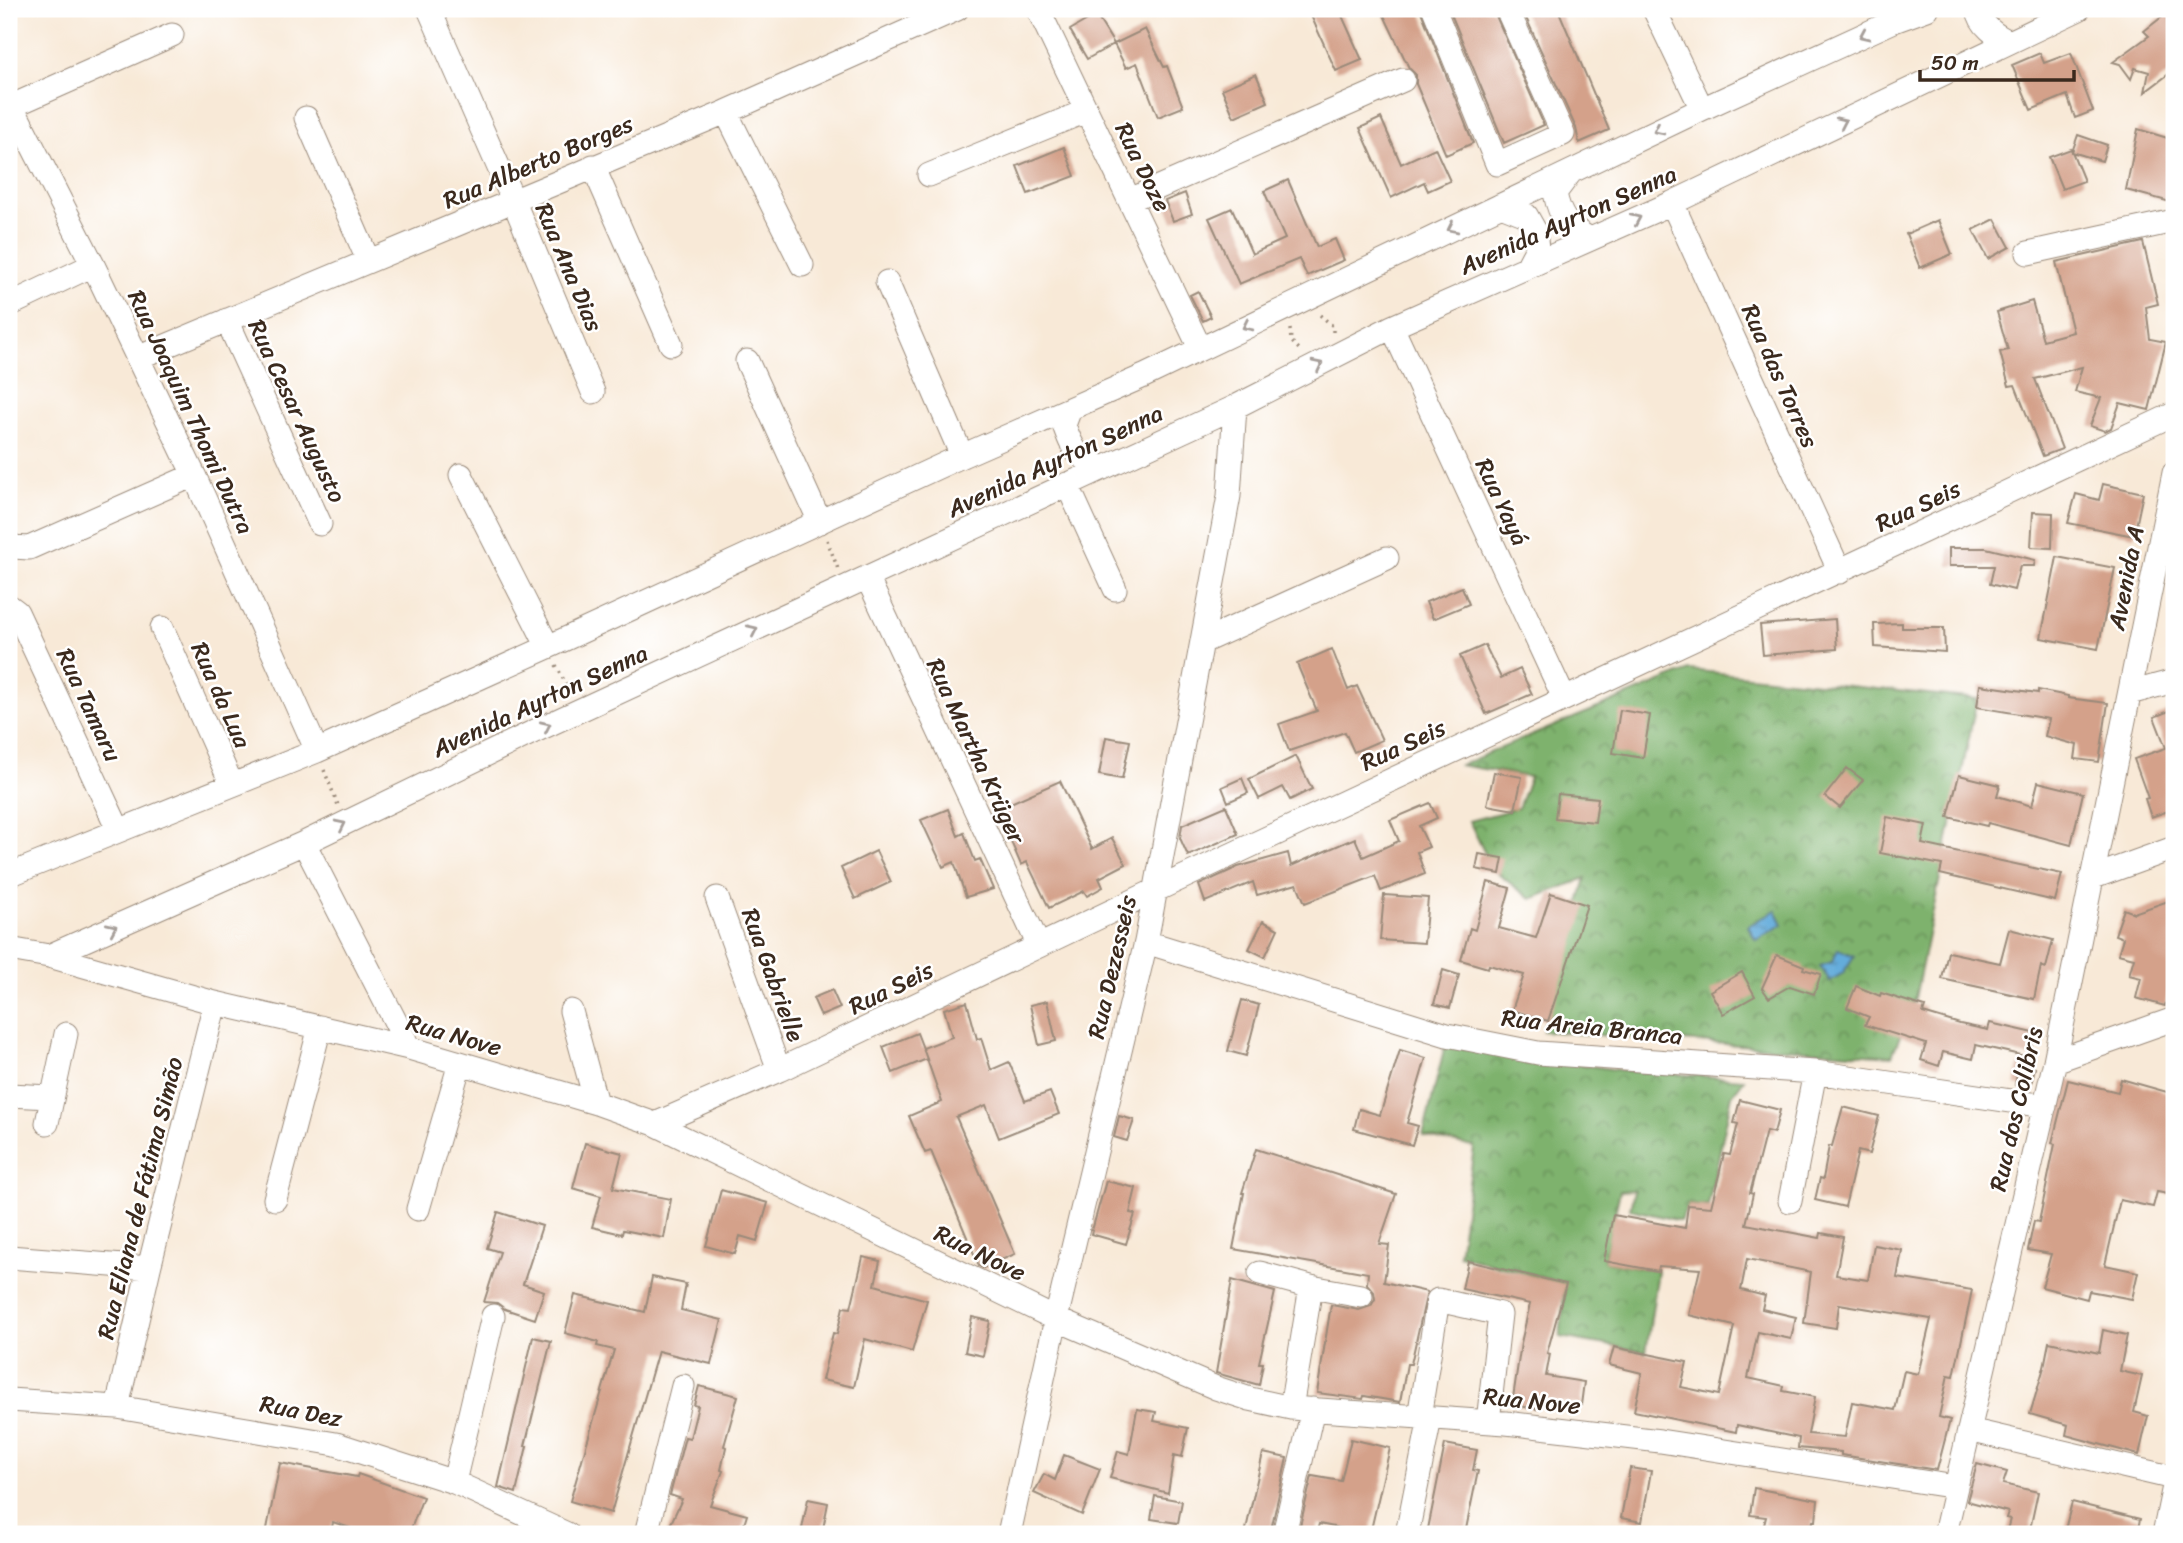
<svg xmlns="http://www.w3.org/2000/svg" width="2183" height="1543" font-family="Sriracha,sans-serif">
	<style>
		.forest { fill: url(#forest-crowns); stroke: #5c6e46; stroke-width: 2 }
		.water { fill: url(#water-ripples); stroke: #506b7c; stroke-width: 2 }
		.building { fill: #d4a18a; fill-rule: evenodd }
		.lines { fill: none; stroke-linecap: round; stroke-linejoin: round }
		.minor-casing { stroke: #9a8a7a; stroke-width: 25 }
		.path { stroke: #9a8a7a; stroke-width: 3.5; stroke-dasharray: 2 5; stroke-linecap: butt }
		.minor { stroke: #fff; stroke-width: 23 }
		.oneway { stroke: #a79f9a }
		.labels { text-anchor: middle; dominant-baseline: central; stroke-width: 5; stroke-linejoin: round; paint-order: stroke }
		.street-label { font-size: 24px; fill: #3b2a1e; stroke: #fff }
	</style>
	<defs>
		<pattern id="forest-crowns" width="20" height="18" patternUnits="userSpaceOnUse" patternTransform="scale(1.75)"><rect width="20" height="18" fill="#7eb26d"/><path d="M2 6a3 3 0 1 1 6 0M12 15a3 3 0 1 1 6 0" fill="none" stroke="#689159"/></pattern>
		<pattern id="water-ripples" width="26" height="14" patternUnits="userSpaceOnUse" patternTransform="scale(1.75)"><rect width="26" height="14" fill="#64acdb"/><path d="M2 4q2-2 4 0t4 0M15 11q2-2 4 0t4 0" fill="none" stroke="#548cb1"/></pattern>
	</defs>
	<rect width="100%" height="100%" fill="#fff"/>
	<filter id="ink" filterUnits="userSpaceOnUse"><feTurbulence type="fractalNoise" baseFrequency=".0143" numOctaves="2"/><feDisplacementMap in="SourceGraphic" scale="14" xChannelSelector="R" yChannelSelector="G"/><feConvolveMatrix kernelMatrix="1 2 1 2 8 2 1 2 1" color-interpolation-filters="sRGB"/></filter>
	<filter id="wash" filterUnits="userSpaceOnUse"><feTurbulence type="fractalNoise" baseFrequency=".00686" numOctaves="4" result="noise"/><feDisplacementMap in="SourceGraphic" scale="28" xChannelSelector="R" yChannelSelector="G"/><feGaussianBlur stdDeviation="1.57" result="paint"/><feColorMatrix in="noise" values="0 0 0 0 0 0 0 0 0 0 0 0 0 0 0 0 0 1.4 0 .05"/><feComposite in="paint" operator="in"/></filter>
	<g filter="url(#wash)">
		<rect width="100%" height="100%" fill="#f8e9d7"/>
		<path class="forest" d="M1689,670L1977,699L1915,998L1892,1056L1543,1031L1586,878L1531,899L1493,870L1469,821L1518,808L1530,777L1460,765Z
			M1445,1045L1619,1070L1744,1079L1732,1095L1708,1206L1688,1205L1680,1221L1630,1209L1634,1190L1620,1191L1604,1261L1658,1271L1646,1352L1560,1337L1565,1284L1459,1255L1474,1147L1423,1136Z"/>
		<path class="water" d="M1776,910L1783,924L1756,940L1748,926Z
			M1838,949L1854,956L1843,973L1830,981L1820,966L1832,962Z"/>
		<g id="blocks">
			<path class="building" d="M1308,9H1339L1362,60L1336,71Z
				M1381,9H1420L1473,143L1446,155L1416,84V75L1409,68Z
				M1449,9H1493L1544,125L1504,143Z
				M1522,9H1558L1609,130L1579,143L1576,128Z
				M2172,9H2174V70L2145,92L2149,72L2135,68L2131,79L2120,64L2113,62L2149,36L2144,31Z
				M1096,15L1114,44L1087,59L1070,30Z
				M1145,29L1164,67L1167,66L1183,107L1158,117L1137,63L1126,68L1114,44Z
				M2040,53L2044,63L2071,53L2093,111L2075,118L2067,95L2031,110L2012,65Z
				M1256,74L1268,102L1234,117L1222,89Z
				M1381,118L1401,164L1435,148L1450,181L1428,191L1424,182L1391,198L1360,128Z
				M2138,129L2174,140V203L2126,190Z
				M2078,135L2107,145L2102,161L2072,152Z
				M1064,147L1075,176L1028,194L1017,166Z
				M2071,149L2084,181L2062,189L2049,157Z
				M1288,180L1317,247L1335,239L1344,260L1307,276L1299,259L1239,284L1209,218L1232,208L1252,254L1285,239L1264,191Z
				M1185,193L1192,214L1173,221L1165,201Z
				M1995,219L2010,247L1988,259L1973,230Z
				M1938,220L1952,254L1920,268L1906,234Z
				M2143,242L2158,304L2146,307L2150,339L2166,342L2149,410L2120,403L2111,428L2105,431L2090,426L2101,398L2075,392L2082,367L2035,379L2062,449L2043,456L2015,385L2009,386L2000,352L2008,350L1997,312L2032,301L2043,340L2073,332L2056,262Z
				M1198,291L1211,317L1203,321L1190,295Z
				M2103,484L2143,493L2134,536L2068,523L2076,494L2099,500Z
				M2033,512L2053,513L2052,548L2031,547Z
				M1949,548H1986L2035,560L2034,566H2020L2014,590L1990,584L1994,566H1949Z
				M2057,557L2115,568L2098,649L2041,638Z
				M1462,587L1469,604L1433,619L1426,602Z
				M1835,619L1837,649L1763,655L1760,625Z
				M1902,623V628H1944L1945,652L1875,647L1874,624Z
				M1485,645L1501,678L1520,669L1532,694L1486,714L1460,656Z
				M1332,649L1348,690L1357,686L1382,740L1354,752L1345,732L1289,751L1279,724L1317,711L1297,664Z
				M1980,685L2038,693V690L2068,696V698L2108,703L2099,762L2075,759L2077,745L2045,736L2049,719L1977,707Z
				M2174,709V809L2151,817L2145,799L2148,798L2134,759L2166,748L2154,717Z
				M1620,710L1650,715L1643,758L1613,753Z
				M1106,737L1130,741L1122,779L1099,775Z
				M1296,756L1312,789L1290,800L1283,787L1259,799L1249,779Z
				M1847,768L1863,780L1840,808L1825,796Z
				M1494,772L1522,777L1515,810L1487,805Z
				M1959,775L2000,785L1997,796L2032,806L2038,782L2083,793L2071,845L1988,823L1987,826L1948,817Z
				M1242,778L1248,793L1228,802L1222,787Z
				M1060,781L1092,849L1112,838L1126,864L1099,878L1103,887L1087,896L1084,891L1049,908L1027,862L1021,865L997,809Z
				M1558,794L1598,798L1595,822L1555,818Z
				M1430,803L1437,818L1419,826L1429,847L1417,852L1425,874L1381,891L1375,876L1305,903L1297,884L1257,895L1253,882L1205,902L1199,885L1238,867L1288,853L1291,866L1355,838L1363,857L1399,841L1390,820Z
				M1226,806L1238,834L1188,856L1180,838L1182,825Z
				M948,809L958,836L964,833L975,861L980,859L993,889L966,897L954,862L943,867L921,820Z
				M1887,817L1926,825L1922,844L2062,874L2055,901L1940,874L1942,865L1880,853Z
				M876,851L891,882L855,899L841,868Z
				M1479,854L1503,858L1500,874L1476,869Z
				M1488,882L1510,888L1499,928L1536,938L1551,893L1587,905L1548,1021L1512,1010L1524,975L1489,965L1488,968L1461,960L1470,928L1475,930Z
				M1384,895L1428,898L1424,943L1380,940Z
				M2174,899V969L2165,1006L2136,998L2141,978L2129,975L2134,958L2118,954L2123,938L2115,935L2124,909L2134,913Z
				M1263,921L1278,929L1265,957L1249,949Z
				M2009,929L2053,940L2046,968L2041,966L2034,999L1942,979L1948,952L2000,963Z
				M1777,955L1804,966L1803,969L1821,974L1814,994L1790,986L1769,998L1762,988Z
				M1443,970L1459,975L1450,1008L1434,1004Z
				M1742,972L1755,996L1723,1014L1710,991Z
				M1856,986L1880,996L1881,993L1925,1007L1923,1013L1960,1024L1988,1030L1990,1023L2034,1033L2029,1057L1976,1045L1973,1059L1943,1052L1939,1066L1921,1060L1926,1044L1865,1025L1869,1017L1847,1008Z
				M832,990L840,1008L821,1016L813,998Z
				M1242,1000L1259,1005L1246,1056L1228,1051Z
				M1047,1001L1056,1041L1039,1045L1030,1005Z
				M967,1002L977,1039L981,1038L991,1070L1009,1062L1025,1101L1050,1092L1059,1114L999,1138L986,1105L956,1117L1015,1254L983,1268L979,1266L931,1151L925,1153L909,1116L942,1102L923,1048L952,1037L944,1009Z
				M917,1033L927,1059L893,1073L883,1047Z
				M1400,1050L1426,1058L1407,1123L1418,1126L1412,1145L1354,1129L1359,1109L1380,1115Z
				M2019,1064L2035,1068L2030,1088L2015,1085Z
				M2121,1079L2174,1094V1195L2157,1192L2153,1207L2120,1200L2105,1265L2138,1272L2132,1299L2089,1291L2087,1299L2042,1287L2051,1254L2028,1250L2034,1221L2039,1222L2055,1144L2052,1143L2068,1080L2118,1092Z
				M1740,1100L1780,1110L1774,1133L1766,1131L1750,1193L1753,1194L1746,1224L1820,1238L1821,1233L1843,1237L1836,1275L1868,1280L1874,1245L1902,1250L1897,1278L1972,1290L1954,1376L1948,1375L1939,1417L1950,1420L1937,1470L1841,1455V1452L1798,1448L1799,1438L1737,1425L1736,1432L1634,1411L1642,1373L1609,1365L1614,1347L1687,1362L1681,1387L1719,1395L1734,1326L1689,1315L1700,1269L1659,1266L1658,1271L1604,1261L1613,1215L1685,1228L1688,1205L1711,1207L1724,1154L1730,1155L1738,1124L1734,1123ZM1747,1259L1811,1272L1804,1323L1836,1328L1839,1304L1931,1319L1918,1374L1904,1371L1895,1410L1852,1402L1845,1437L1808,1434L1815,1397L1783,1391L1784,1386L1748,1378L1758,1332L1791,1339L1796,1317L1762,1309L1765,1296L1741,1290Z
				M1843,1107L1879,1116L1869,1154L1858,1151L1845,1207L1815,1200L1820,1178L1823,1179L1829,1146H1832Z
				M1119,1116L1134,1120L1127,1141L1114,1137Z
				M585,1143L622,1153L613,1188L671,1199L664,1238L623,1230L622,1234L592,1227L601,1196L573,1188Z
				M1256,1149L1396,1194L1379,1244L1389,1245L1384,1282L1427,1292L1411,1364H1407L1400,1402L1364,1396L1363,1399L1317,1393L1331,1305L1359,1310L1371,1306L1375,1299L1374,1292L1367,1284L1368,1273L1233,1249L1244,1193H1242Z
				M1106,1181L1136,1188L1130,1213L1135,1214L1126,1244L1091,1234Z
				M721,1190L768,1203L757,1241L740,1236L735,1254L706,1246Z
				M498,1212L542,1226L523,1284L544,1291L535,1319L505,1309L497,1303L484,1302L500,1252L487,1248Z
				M863,1257L880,1261L875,1285L927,1300L912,1352L865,1339L854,1387L822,1380L833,1333L837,1334L843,1307L851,1308Z
				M1468,1261L1566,1284L1547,1353L1550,1354L1546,1376L1584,1382L1581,1405L1539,1398L1537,1409L1512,1405L1521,1343L1530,1304L1462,1289Z
				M652,1277L686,1284L681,1310L722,1320L711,1364L658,1351L611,1513L570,1501L614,1350L597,1346L598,1342L565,1333L575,1295L645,1312Z
				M1232,1280L1275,1292L1259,1363H1263L1259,1385L1216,1373Z
				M972,1317L990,1321L983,1356L965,1352Z
				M2103,1330L2127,1335L2120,1371L2142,1376L2134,1412L2148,1416L2139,1455L2066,1435L2068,1425L2030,1414L2044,1367L2049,1342L2099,1353Z
				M533,1337L551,1341L525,1446H527L516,1493L498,1487Z
				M699,1386L738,1396L724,1446L726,1447L721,1470L723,1471L710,1505L747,1515L741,1534H666L682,1499L670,1495L685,1437L690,1438L698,1406L694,1405Z
				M1137,1409L1156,1412L1154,1421L1188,1428L1182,1457L1174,1455L1168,1493L1110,1478L1118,1451L1129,1454Z
				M1351,1439L1390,1448L1370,1534L1319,1524L1316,1534H1298L1312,1476L1341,1481Z
				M1445,1444L1477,1450L1473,1470L1478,1471L1465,1534H1427Z
				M1263,1453L1287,1458L1270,1534H1245Z
				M1064,1455L1100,1469L1082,1515L1034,1493L1044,1474L1055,1480Z
				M280,1463L357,1477L358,1474L423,1497L409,1534H368L333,1522L331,1534H266Z
				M1977,1464L2007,1472L2003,1484L2038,1492L2029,1534H2006L2010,1519L2006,1518L2008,1512L1967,1501Z
				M1630,1468L1651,1471L1642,1522L1621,1518Z
				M1754,1488L1818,1500L1816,1521H1813L1811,1534H1787L1788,1531L1764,1525L1766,1517L1750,1515Z
				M1155,1496L1182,1501L1178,1523L1151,1519Z
				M808,1499L828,1503L822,1534H801Z
				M2072,1502L2140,1519L2137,1534H2064Z"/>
		</g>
	</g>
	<g filter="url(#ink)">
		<use href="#blocks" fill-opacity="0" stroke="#9a8a7a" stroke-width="2"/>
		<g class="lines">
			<defs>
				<path id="minor" d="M429,9L514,202L593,392
					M1038,9L1200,348
					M1434,9L1497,164L1563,134L1507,9
					M1654,9L1702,109
					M1978,9C1980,25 1996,36 2010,42
					M9,100L93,265L194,475L317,751
					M12,106L172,35
					M726,112L802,265
					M306,118L368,260
					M593,166L671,344
					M1570,173L1555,193C1560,219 1568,226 1590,239
					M929,175L1086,111
					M1130,200L1403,80
					M1672,203L1840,572
					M1501,205L1526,215L1535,231L1537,248L1527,267
					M2028,253L2174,221
					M887,282L962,456
					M9,305L93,265
					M227,320L320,524
					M1392,327L1564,698
					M137,358L726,112L957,9
					M747,361L820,522
					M1070,409L1064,425C1074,453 1076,455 1103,468
					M461,475L548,647
					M1067,484L1115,589
					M9,543L13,547L29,548L194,475
					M867,577L1039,946
					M9,606L17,612L118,829
					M162,628L232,785
					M1202,642L1387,558
					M2130,693L2174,681
					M304,843L409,1048
					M9,875L317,751L548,647L962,456L1144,376L1702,109L1894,21L1927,9
					M2091,878L2174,848
					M717,898L779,1070
					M1146,942L1447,1035L1538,1053L1815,1072L2045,1106
					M9,949L49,956L215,1003L409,1048L596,1103L655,1124L1056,1319L1216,1388L1250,1399L1291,1408L1506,1423L1660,1441L1956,1487
					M49,956L304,843L535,731L1235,407L1392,327L1672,203L2079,9
					M571,1011L596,1103
					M2055,1061L2174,1019
					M9,1095L51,1097
					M47,1123L66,1034
					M655,1124L779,1070L1156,890L2174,414
					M275,1199L320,1027
					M1790,1201L1815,1072
					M418,1209L460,1063
					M9,1257L149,1268
					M1260,1273L1311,1287L1361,1296
					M9,1400L117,1407L336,1444L454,1482L567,1534
					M117,1407L149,1268L215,1003
					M1291,1408L1311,1287
					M1419,1417L1438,1300L1500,1314L1488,1422
					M1969,1430L2174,1478
					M454,1482L493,1316
					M646,1534L683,1386
					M1009,1534L1056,1319L1146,942L1229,496L1235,407
					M1284,1534L1313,1409
					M1407,1534L1430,1418
					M1945,1534L2055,1061L2174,473
					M2164,1534L2174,1486"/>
			</defs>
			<use href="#minor" class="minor-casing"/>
			<path class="path" d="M1320,315L1333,326V333
				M1290,329L1291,341L1300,350
				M827,540L838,569
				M556,665L570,692
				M324,770L338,805"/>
			<use href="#minor" class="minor"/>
		</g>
		<defs><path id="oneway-chevron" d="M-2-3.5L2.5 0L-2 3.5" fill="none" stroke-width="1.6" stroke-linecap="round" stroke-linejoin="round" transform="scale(1.75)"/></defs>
		<g class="oneway">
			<use href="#oneway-chevron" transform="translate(1864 35) rotate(156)"/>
			<use href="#oneway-chevron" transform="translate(1842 122) rotate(-25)"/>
			<use href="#oneway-chevron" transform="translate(1658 130) rotate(154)"/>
			<use href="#oneway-chevron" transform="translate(1636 219) rotate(-24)"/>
			<use href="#oneway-chevron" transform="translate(1452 228) rotate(154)"/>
			<use href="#oneway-chevron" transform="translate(1247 326) rotate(154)"/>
			<use href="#oneway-chevron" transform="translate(1318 365) rotate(-27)"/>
			<use href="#oneway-chevron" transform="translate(753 630) rotate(-25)"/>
			<use href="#oneway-chevron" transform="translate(546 726) rotate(-25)"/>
			<use href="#oneway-chevron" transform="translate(341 825) rotate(-26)"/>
			<use href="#oneway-chevron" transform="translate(112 928) rotate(-24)"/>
		</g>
	</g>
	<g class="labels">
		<g class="street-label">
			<text transform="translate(538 162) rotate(-23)">Rua Alberto Borges</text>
			<text transform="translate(1143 167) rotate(64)">Rua Doze</text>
			<text transform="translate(1568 220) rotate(-24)">Avenida Ayrton Senna</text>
			<text transform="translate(569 267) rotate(67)">Rua Ana Dias</text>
			<text transform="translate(1780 376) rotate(66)">Rua das Torres</text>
			<text transform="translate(297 411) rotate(65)">Rua Cesar Augusto</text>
			<text transform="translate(191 412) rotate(65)">Rua Joaquim Thomi Dutra</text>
			<text transform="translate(1055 461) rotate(-25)">Avenida Ayrton Senna</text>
			<text transform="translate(1502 502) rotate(65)">Rua Yayá</text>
			<text transform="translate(1918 506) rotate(-25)">Rua Seis</text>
			<text transform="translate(2126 578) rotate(-79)">Avenida A</text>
			<text transform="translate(221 695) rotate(66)">Rua da Lua</text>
			<text transform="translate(540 701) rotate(-25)">Avenida Ayrton Senna</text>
			<text transform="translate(89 705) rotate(65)">Rua Tamaru</text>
			<text transform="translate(1403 745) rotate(-25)">Rua Seis</text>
			<text transform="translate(976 751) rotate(65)">Rua Martha Krüger</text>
			<text transform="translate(1112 967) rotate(-77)">Rua Dezesseis</text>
			<text transform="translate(773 975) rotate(70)">Rua Gabrielle</text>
			<text transform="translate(891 988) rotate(-26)">Rua Seis</text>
			<text transform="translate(1592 1027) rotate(6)">Rua Areia Branca</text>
			<text transform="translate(454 1035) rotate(16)">Rua Nove</text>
			<text transform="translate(2016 1109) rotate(-77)">Rua dos Colibris</text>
			<text transform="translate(140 1198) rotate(-76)">Rua Eliana de Fátima Simão</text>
			<text transform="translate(980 1253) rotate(26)">Rua Nove</text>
			<text transform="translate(1532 1401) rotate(6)">Rua Nove</text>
			<text transform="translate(301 1411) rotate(11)">Rua Dez</text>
		</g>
	</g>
	<rect width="2183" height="1543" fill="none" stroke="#fff" stroke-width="35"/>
	<path d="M1920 70v10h154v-10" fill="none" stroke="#3b2a1e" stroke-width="3.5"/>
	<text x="1931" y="70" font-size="21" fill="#3b2a1e" stroke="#ffffff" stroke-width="5" paint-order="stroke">50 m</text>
</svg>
